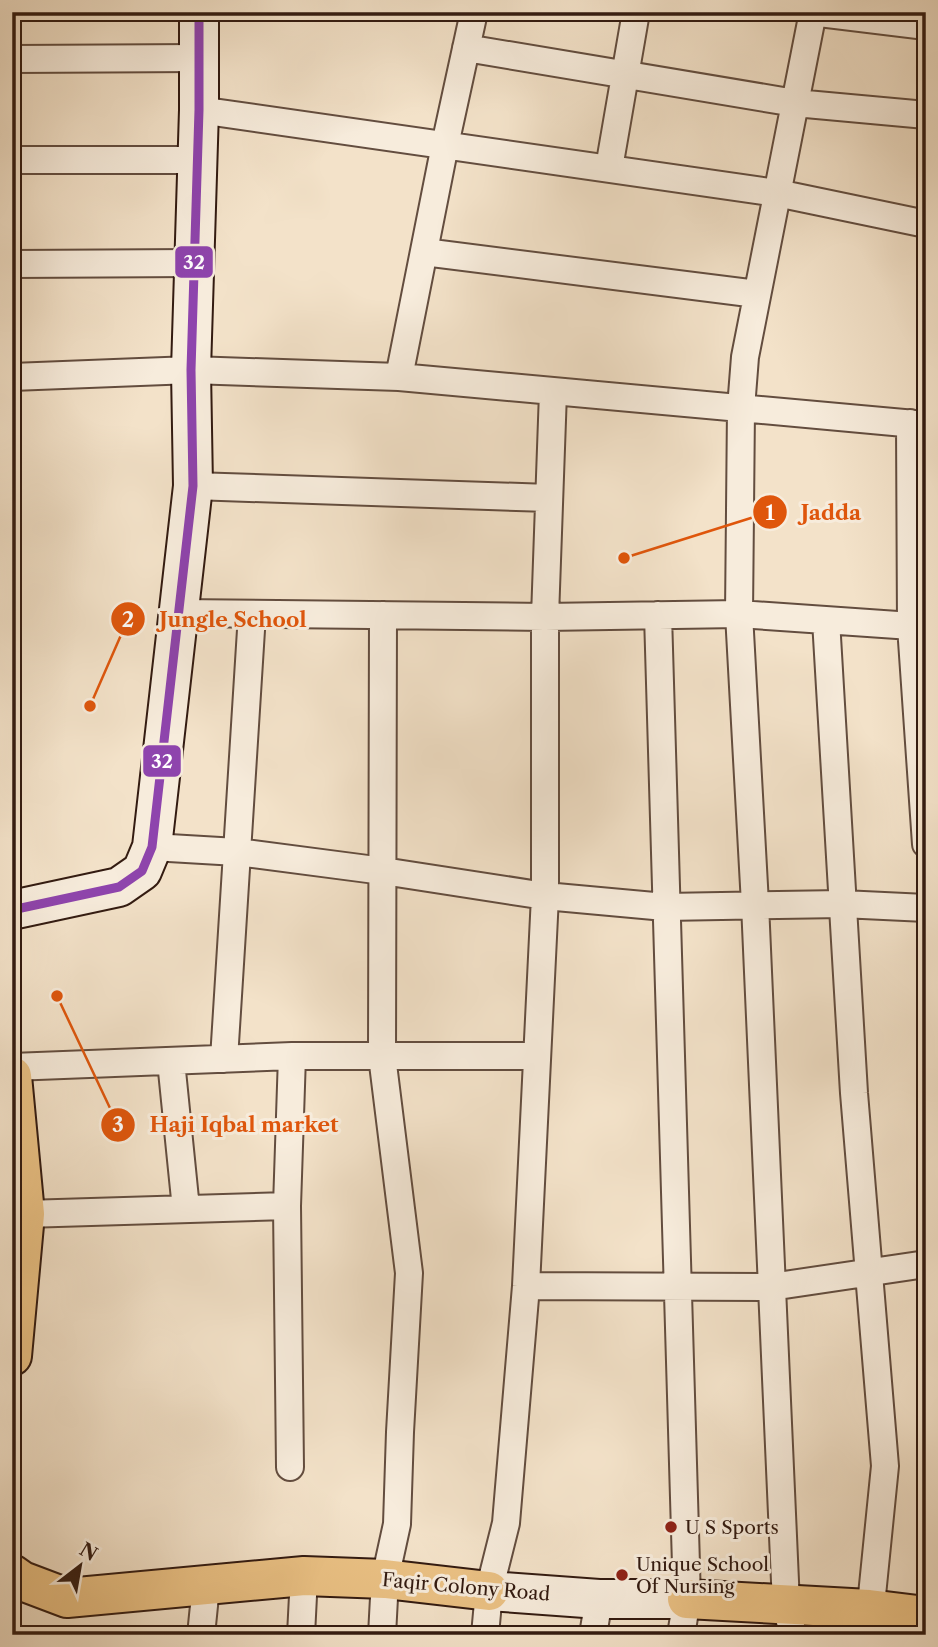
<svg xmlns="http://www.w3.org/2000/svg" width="938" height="1647" font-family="'Libre Caslon Text',serif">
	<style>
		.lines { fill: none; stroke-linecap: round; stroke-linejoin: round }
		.street-casing { stroke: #634d3f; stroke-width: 30 }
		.secondary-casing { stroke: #331b11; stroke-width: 42 }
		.primary-casing { stroke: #331b11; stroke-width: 42 }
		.street { stroke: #f7ecdc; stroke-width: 26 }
		.secondary { stroke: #f7ecdc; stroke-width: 38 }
		.primary { stroke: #eac184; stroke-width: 38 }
		.bus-1-casing { stroke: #f7ecdc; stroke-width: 14 }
		.bus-1 { stroke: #8e44ad; stroke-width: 9 }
		.poi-dot { fill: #8f2418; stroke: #f7ecdc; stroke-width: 2.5 }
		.labels { text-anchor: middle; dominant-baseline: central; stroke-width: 6; stroke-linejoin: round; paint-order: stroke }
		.poi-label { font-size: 19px; fill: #331b11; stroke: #f7ecdc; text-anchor: start }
		.street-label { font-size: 19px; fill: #331b11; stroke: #f7ecdc }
		.leader { fill: none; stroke: #df560c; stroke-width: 2.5 }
		.callout-dot { fill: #df560c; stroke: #f7ecdc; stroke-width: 2.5 }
		.mark-label { font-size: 21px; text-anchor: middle; font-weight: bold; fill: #fff }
		.callout-label { font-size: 21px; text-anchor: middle; font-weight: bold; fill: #df560c; stroke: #f7ecdc; stroke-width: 6; stroke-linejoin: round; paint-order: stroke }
		.line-badge { stroke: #f7ecdc; stroke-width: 2.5 }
		.badge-label { font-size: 19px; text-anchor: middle; font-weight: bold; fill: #fff }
	</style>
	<rect width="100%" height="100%" fill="#f3e2c9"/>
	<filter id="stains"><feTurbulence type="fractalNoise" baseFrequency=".00286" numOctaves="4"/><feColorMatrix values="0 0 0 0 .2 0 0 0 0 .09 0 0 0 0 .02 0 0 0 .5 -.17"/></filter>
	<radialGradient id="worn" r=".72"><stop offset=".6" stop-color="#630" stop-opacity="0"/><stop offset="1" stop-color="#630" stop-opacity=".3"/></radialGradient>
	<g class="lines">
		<defs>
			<path id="street" d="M811,12L926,26
				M466,48L795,103L926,115
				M12,59L199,58
				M199,110L777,193L926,224
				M12,160H197
				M609,168L636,12
				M424,252L757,294
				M12,264L194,263
				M12,377L191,370L399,377L926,425
				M399,377L445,145L474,12
				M910,423L911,626L926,844
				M193,486L549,498
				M179,613L545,617L739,614L926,627
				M658,615L687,1599L681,1635
				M826,620L854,1093L885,1466L868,1635
				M152,847L237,852L383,871L545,896L665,907L842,904L926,908
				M224,1059L252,614
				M171,1061L186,1209
				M12,1067L292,1056H535
				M25,1214L287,1206
				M526,1286L771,1287L926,1264
				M290,1467L287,1206L292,1056
				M201,1635L206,1586
				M301,1635L304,1576
				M382,1635L385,1579L397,1524L400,1432L409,1273L382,1056L383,615
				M485,1635L489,1591L506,1523L526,1286L545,896V617L553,392
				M593,1635L599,1599
				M793,1635L786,1604L755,904L739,614L741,408L745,357L813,12"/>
			<path id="secondary" d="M12,910L119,887L142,871L152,847L193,486L191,370L199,110V12
				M489,1591L599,1599H687"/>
			<path id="primary" d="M12,1076L25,1214L12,1356
				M12,1574L22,1581L67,1598L304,1576L385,1579L489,1591
				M687,1599L869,1609L926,1616"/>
		</defs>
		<use href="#street" class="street-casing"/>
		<use href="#secondary" class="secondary-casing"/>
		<use href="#primary" class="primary-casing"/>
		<use href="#street" class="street"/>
		<use href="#secondary" class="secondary"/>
		<use href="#primary" class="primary"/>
		<defs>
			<path id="bus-1" d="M12,910L119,887L142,871L152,847L193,486L191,370L199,110V12"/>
		</defs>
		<use href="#bus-1" class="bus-1-casing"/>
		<use href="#bus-1" class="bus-1"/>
	</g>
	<g class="poi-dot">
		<circle cx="671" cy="1527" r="7"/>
		<circle cx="622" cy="1575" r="7"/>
	</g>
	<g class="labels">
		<g class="poi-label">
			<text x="685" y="1527">U S Sports</text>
			<text x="636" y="1564">Unique School<tspan x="636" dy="22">Of Nursing</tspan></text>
		</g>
		<g class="street-label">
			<text transform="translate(466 1587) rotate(5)">Faqir Colony Road</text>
		</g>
	</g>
	<path class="leader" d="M624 558L770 512M90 706L128 619M57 996L118 1125"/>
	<g class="callout-dot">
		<circle cx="624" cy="558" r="7"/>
		<circle cx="90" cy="706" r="7"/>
		<circle cx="57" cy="996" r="7"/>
		<circle cx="770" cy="512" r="18"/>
		<circle cx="128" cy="619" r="18"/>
		<circle cx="118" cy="1125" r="18"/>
	</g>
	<g class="mark-label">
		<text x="770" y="520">1</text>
		<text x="128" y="627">2</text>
		<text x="118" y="1132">3</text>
	</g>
	<g class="callout-label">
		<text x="831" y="520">Jadda</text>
		<text x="233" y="627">Jungle School</text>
		<text x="244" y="1132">Haji Iqbal market</text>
	</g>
	<g class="line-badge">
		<rect x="174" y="245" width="40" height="34" rx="7" fill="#8e44ad"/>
		<rect x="142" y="744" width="40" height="34" rx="7" fill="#8e44ad"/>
	</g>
	<g class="badge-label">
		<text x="194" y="269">32</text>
		<text x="162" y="768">32</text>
	</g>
	<rect width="938" height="1647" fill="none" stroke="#f3e2c9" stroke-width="42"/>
	<rect x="14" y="14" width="910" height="1619" fill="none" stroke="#331b11" stroke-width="3.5"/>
	<rect x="21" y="21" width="896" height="1605" fill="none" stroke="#331b11" stroke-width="2"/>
	<g transform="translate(80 1566) rotate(31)" stroke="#f7ecdc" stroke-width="5" paint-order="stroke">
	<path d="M0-5L12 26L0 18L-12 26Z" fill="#331b11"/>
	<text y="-10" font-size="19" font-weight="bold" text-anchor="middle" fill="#331b11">N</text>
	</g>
	<rect width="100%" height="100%" filter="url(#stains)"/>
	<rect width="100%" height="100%" fill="url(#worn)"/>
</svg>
